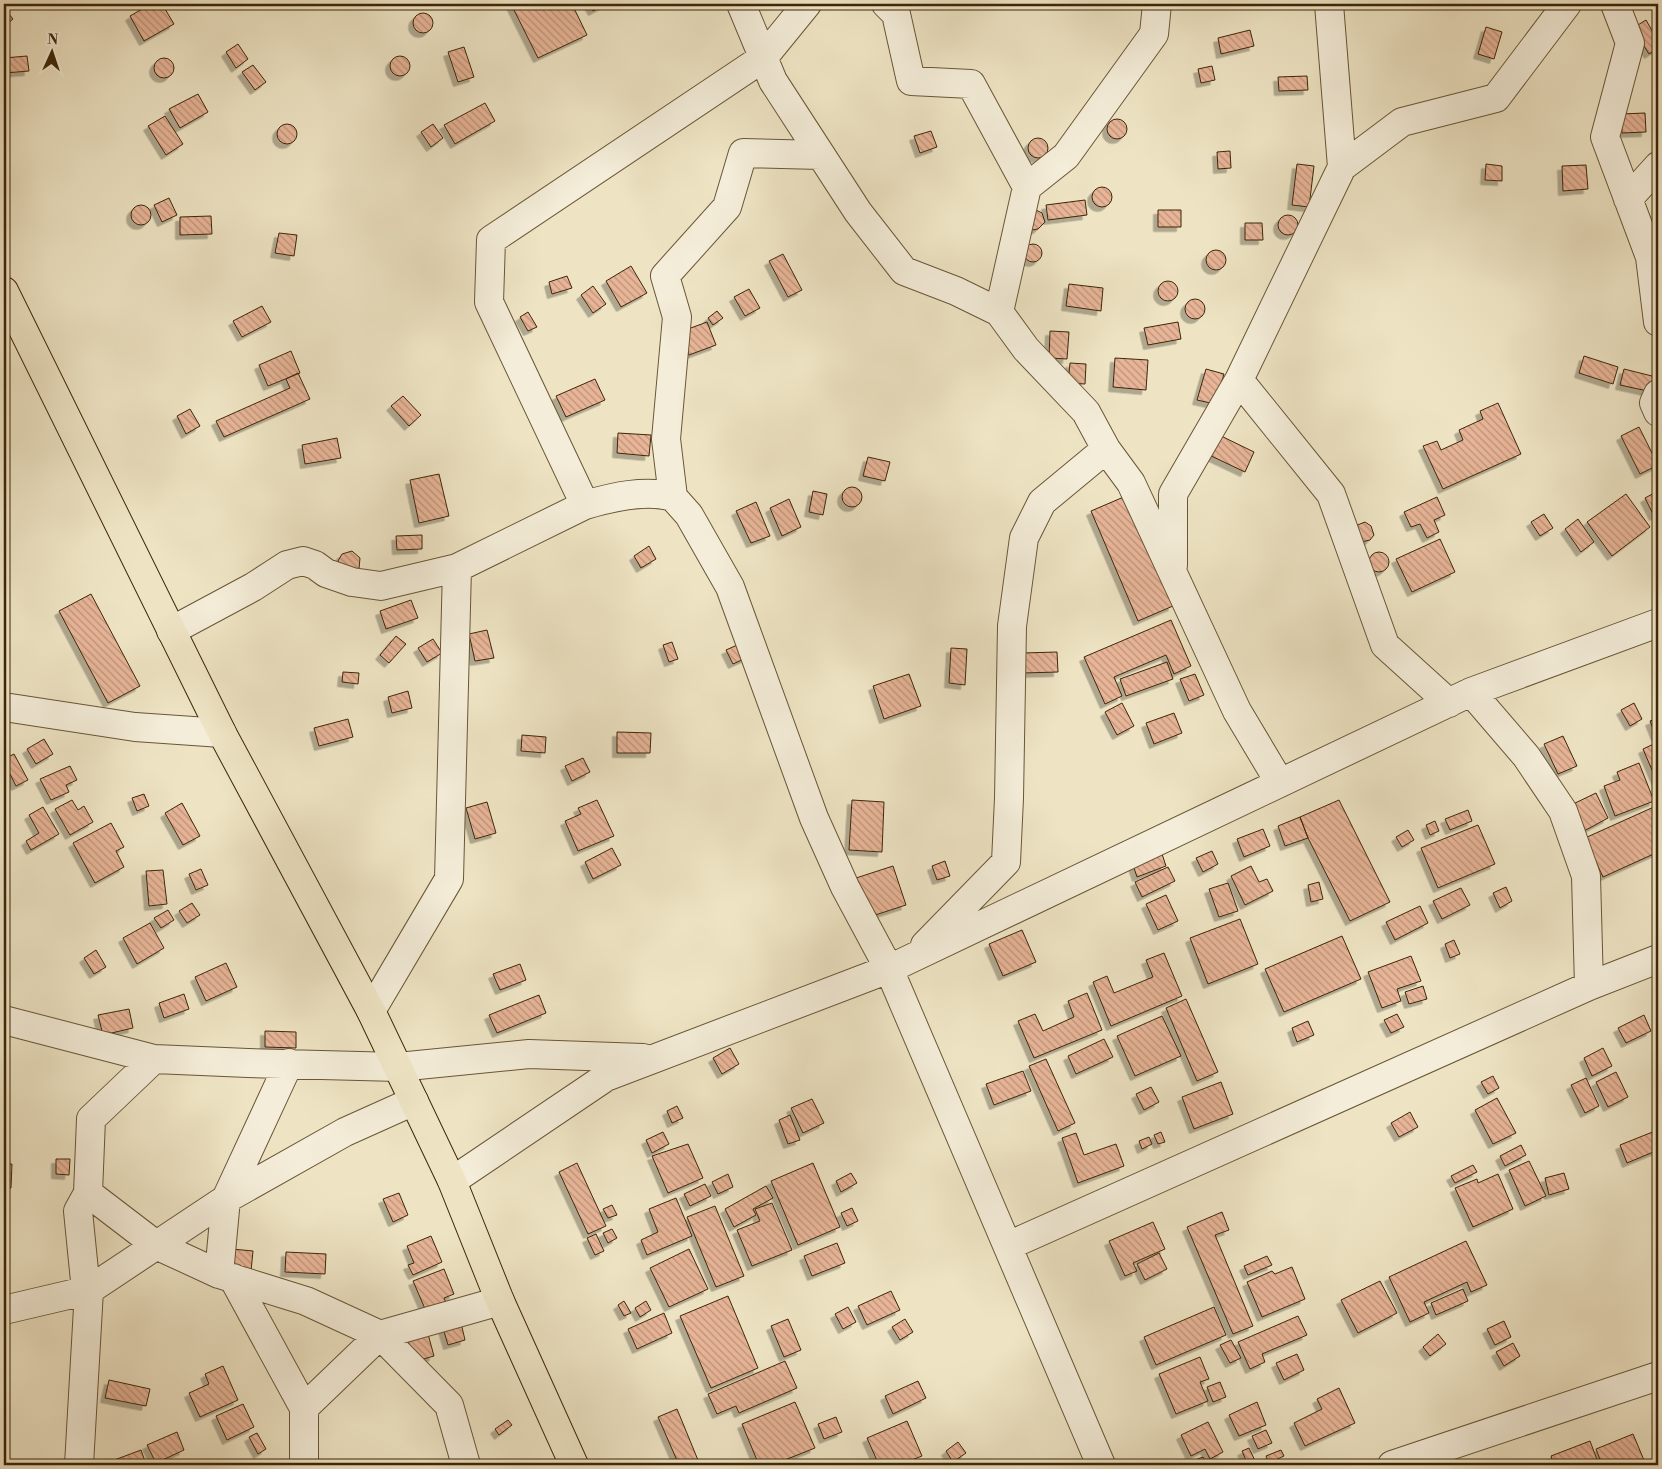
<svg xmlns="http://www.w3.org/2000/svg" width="1662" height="1469" font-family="'Libre Bodoni',serif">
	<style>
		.building { fill: url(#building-back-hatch); stroke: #3d2607; filter: url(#shadow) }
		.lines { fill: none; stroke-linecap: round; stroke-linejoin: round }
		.minor-casing { stroke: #695636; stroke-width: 30 }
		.major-casing { stroke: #3d2607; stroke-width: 30 }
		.minor { stroke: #f4edd9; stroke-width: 28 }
		.major { stroke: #eee4c4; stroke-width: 28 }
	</style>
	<defs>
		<pattern id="building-back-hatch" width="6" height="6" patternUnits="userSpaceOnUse" patternTransform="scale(1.25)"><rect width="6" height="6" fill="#e8b598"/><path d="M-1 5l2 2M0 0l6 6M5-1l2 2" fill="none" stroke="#bd937a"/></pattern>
		<filter id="shadow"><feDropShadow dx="-4.5" dy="4.5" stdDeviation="0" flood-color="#0004"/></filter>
	</defs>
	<rect width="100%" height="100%" fill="#eee4c4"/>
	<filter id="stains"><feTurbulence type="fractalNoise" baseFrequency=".004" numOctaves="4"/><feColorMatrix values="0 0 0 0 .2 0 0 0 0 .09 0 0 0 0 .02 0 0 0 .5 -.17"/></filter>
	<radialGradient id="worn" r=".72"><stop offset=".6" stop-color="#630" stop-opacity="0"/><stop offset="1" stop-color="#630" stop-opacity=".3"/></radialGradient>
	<path class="building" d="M151,4H162L174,24L144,41L130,16Z
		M511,4H572L587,35L538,58Z
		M589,4H606L593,11Z
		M4,8L13,19L4,27Z
		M413 23a10 10 0 1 1 20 0a10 10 0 1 1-20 0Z
		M1646,20L1658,41V48L1649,54L1633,28Z
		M1486,27L1502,32L1494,59L1478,54Z
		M1250,30L1254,46L1221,54L1218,38Z
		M238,44L248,59L236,68L226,52Z
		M464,47L474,77L458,82L448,52Z
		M390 66a10 10 0 1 1 20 0a10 10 0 1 1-20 0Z
		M27,56L29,71L5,73L4,58Z
		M154 68a10 10 0 1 1 20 0a10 10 0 1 1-20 0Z
		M253,65L266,82L255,90L242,72Z
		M1212,66L1215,80L1201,83L1198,69Z
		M1307,76L1308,90L1279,91L1278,77Z
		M198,94L208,112L180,128L169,109Z
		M485,103L495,121L455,144L444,125Z
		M1645,113L1646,132L1622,133L1621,114Z
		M165,116L183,144L166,155L148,126Z
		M1107 129a10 10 0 1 1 20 0a10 10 0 1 1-20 0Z
		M277 134a10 10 0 1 1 20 0a10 10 0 1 1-20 0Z
		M433,124L443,138L431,147L421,132Z
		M931,131L937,147L920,153L914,136Z
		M1028 148a10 10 0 1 1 20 0a10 10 0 1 1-20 0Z
		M1230,151L1231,168L1218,169L1217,152Z
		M1297,164L1314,166L1309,207L1292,205Z
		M1486,164L1502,166V181L1485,180Z
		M1586,165L1588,189L1563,191L1562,166Z
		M1092 197a10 10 0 1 1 20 0a10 10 0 1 1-20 0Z
		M169,198L177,215L162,222L154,205Z
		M1085,200L1087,215L1048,220L1046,205Z
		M131 215a10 10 0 1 1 20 0a10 10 0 1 1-20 0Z
		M1036,210L1042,213L1045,222L1038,229L1032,230L1028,228Z
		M1158,210H1181V227H1158Z
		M1278 225a10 10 0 1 1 20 0a10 10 0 1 1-20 0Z
		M211,216L212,234L180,235V217Z
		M1245,223H1262L1263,240H1245Z
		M279,233L297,235L294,256L275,253Z
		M1024 253a9 9 0 1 1 18 0a9 9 0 1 1-18 0Z
		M1206 260a10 10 0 1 1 20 0a10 10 0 1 1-20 0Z
		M783,254L802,290L788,297L769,261Z
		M631,266L647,293L621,307L606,281Z
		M567,276L572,288L552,294L549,282Z
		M1158 291a10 10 0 1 1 20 0a10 10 0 1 1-20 0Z
		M1069,284L1103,288L1101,311L1066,306Z
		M593,286L606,304L593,313L581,295Z
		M749,289L760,308L745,316L734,297Z
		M1185 309a10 10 0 1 1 20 0a10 10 0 1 1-20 0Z
		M262,306L271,322L242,337L233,321Z
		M717,311L723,318L713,325L708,318Z
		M528,312L537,327L528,331L520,317Z
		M707,322L716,345L689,355L680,332Z
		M1178,322L1181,339L1148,345L1144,328Z
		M1050,331L1069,332L1067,359L1049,358Z
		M291,351L300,373L268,386L259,365Z
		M1584,356L1618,367L1613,384L1579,373Z
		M1115,358L1148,360L1146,390L1113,387Z
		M1070,363L1086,364L1085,384L1068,383Z
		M1206,369L1224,374L1215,404L1197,400Z
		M1624,369L1656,377L1652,392L1620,385Z
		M298,373L310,399L224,437L216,421L290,388L286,379Z
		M595,379L605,400L566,417L556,396Z
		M403,396L421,415L409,426L391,406Z
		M1498,403L1521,454L1443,489L1423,446L1437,441L1441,450L1463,440L1459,430L1483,419L1480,411Z
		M190,409L200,426L186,434L177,416Z
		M1639,427L1658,465L1640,474L1621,436Z
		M618,433L651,435L649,456L617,453Z
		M1217,434L1254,452L1245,472L1207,454Z
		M337,438L341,458L305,464L302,445Z
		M868,457L890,462L885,481L863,476Z
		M439,474L449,516L419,523L410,480Z
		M842 497a10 10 0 1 1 20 0a10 10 0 1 1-20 0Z
		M813,491L827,494L823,515L809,512Z
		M1658,491V514L1654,516L1645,498Z
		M1626,494L1650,527L1612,556L1587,522Z
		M1126,496L1173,606L1138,621L1091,511Z
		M1437,497L1445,515L1434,520L1439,532L1427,538L1420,524L1411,527L1404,512Z
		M789,499L801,527L782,536L770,508Z
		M756,502L770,536L751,543L736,511Z
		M1544,514L1553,528L1540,536L1531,522Z
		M1578,519L1594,542L1581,552L1565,529Z
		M1365,522L1371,526L1374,535L1370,540L1361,542L1355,526Z
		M422,535V549L397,550L396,536Z
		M1440,539L1455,572L1412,592L1396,559Z
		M649,546L656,559L641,568L634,556Z
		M352,551L360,558L359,569L340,568L338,561L342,554Z
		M1369 562a10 10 0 1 1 20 0a10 10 0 1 1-20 0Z
		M91,594L140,686L108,703L59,611Z
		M411,600L418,618L386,629L380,611Z
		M1171,620L1191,666L1174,674L1166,655L1114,677L1122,696L1105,704L1084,657Z
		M487,630L494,658L475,661L469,634Z
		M396,636L406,644L389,663L380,655Z
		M433,639L442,653L427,662L418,648Z
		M672,642L678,659L669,662L663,645Z
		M744,642L750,656L733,664L726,650Z
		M951,648L967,649L965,685L949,683Z
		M1057,652L1058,672L1023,673L1022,653Z
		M1167,662L1173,679L1126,696L1120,679Z
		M343,672L359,673L358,684L342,682Z
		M909,674L921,706L884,719L873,686Z
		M1195,674L1204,695L1189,701L1180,679Z
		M408,691L412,708L392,713L388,697Z
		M1122,703L1134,726L1117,735L1105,712Z
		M1634,703L1642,719L1630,726L1621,710Z
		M1174,713L1182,733L1154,744L1146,723Z
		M1658,718V735L1656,736L1650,721Z
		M348,719L353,737L319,746L314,728Z
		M617,732L651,733L650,753H617Z
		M522,735L546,737L545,753L521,751Z
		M1563,736L1577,766L1558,774L1544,744Z
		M44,739L53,754L36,764L27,749Z
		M1658,742V784L1643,749Z
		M14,754L28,780L16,786L10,774L4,777V759Z
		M583,758L590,772L572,781L565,766Z
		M1639,763L1654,801L1615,816L1604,786L1620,780L1617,772Z
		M70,766L77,780L66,785L69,792L51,800L40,779Z
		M1596,793L1608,818L1584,831L1571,805Z
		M144,794L149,806L137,811L132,798Z
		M72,800L78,810L84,806L93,822L70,835L55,809Z
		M597,800L614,836L578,851L565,821L581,814L578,808Z
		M852,800L884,802L882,852L849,850Z
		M1339,800L1390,902L1350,921L1308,838L1300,817Z
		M487,802L496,833L475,839L466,808Z
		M182,803L200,836L183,845L165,813Z
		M1656,806L1658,811V852L1603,877L1585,838Z
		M43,807L59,834L31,850L26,841L39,833L29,815Z
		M1468,810L1472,821L1450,830L1445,819Z
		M1300,817L1308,838L1285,846L1278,826Z
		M1435,821L1439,831L1430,835L1426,825Z
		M111,823L124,847L116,851L124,867L95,883L73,843Z
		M1478,825L1495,864L1438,888L1421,848Z
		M1263,829L1270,846L1244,857L1237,839Z
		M1408,830L1414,840L1402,847L1396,837Z
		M612,848L621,865L593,879L585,862Z
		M1212,851L1218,864L1203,872L1196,858Z
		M1162,854L1166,866L1137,877L1133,865Z
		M945,861L950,876L937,880L932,866Z
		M893,866L906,905L866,918L853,879Z
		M1251,866L1259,882L1267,879L1273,891L1245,905L1231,876Z
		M1168,867L1175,881L1142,897L1135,882Z
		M201,869L208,885L196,890L189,874Z
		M163,870L167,904L149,906L146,871Z
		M1319,882L1323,899L1311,902L1308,885Z
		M1228,883L1238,911L1219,917L1209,889Z
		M1506,887L1512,901L1500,908L1493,893Z
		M1461,888L1470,905L1442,919L1433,901Z
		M1166,895L1178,921L1158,930L1146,904Z
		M192,903L200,915L187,923L179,911Z
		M1420,906L1428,923L1395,940L1386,922Z
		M168,910L174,920L161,928L154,918Z
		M1240,919L1258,964L1208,984L1190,938Z
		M150,923L164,948L137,964L123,938Z
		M1022,930L1036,962L1003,976L989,944Z
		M1342,936L1361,979L1284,1012L1265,969Z
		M1454,940L1460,954L1450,958L1445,944Z
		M96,950L106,967L94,974L84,958Z
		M1164,953L1182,996L1111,1026L1093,982L1107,976L1114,993L1153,977L1146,960Z
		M1411,956L1421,981L1397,989L1401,1001L1382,1008L1368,972Z
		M226,963L237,987L206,1001L195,977Z
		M520,964L526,980L500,990L493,974Z
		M1423,986L1427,999L1409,1004L1405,992Z
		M1087,993L1102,1030L1034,1058L1018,1021L1035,1014L1043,1031L1074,1017L1068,1001Z
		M184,994L189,1009L164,1018L159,1003Z
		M539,995L546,1013L497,1033L489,1015Z
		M1186,999L1218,1072L1197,1081L1166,1008Z
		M129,1009L133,1028L103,1035L98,1015Z
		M1397,1014L1404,1027L1391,1033L1384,1020Z
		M1644,1015L1651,1031L1626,1043L1618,1028Z
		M1162,1016L1181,1056L1135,1076L1117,1036Z
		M1308,1021L1314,1035L1297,1042L1292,1028Z
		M265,1031L296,1032V1048L265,1047Z
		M1104,1039L1113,1057L1076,1074L1068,1056Z
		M730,1048L739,1064L722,1074L713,1058Z
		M1603,1048L1612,1066L1592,1076L1584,1058Z
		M1046,1059L1075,1123L1058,1131L1029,1066Z
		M1023,1071L1031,1091L994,1105L986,1084Z
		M1616,1072L1628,1097L1608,1107L1596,1082Z
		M1493,1076L1499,1088L1488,1094L1481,1082Z
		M1586,1078L1599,1106L1585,1113L1571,1085Z
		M1221,1082L1233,1114L1194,1129L1182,1097Z
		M1151,1087L1159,1102L1144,1110L1136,1094Z
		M1497,1098L1516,1133L1493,1144L1475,1110Z
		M812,1099L824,1123L803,1133L791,1108Z
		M677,1106L683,1118L672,1123L667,1111Z
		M1410,1112L1418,1127L1399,1137L1391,1123Z
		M790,1115L800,1140L788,1144L779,1120Z
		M1655,1131L1658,1139V1150L1627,1163L1620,1145Z
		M663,1132L669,1144L652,1153L646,1140Z
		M1161,1132L1165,1142L1158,1144L1154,1135Z
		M1076,1133L1084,1155L1116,1144L1124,1166L1078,1183L1062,1138Z
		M1149,1137L1152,1144L1142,1149L1139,1141Z
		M688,1144L703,1178L668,1193L652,1156Z
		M1521,1145L1526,1155L1505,1166L1500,1156Z
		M56,1159H70L69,1175L56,1174Z
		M1529,1161L1546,1196L1525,1206L1509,1170Z
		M577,1163L606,1226L588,1234L559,1172Z
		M813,1163L840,1227L798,1245L771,1181Z
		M4,1164H12L11,1188H4Z
		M1473,1165L1477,1172L1455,1183L1451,1176Z
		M851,1173L857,1183L841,1192L836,1181Z
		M1564,1173L1569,1189L1549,1195L1545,1178Z
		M728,1174L733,1187L718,1194L712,1182Z
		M1498,1174L1513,1209L1473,1227L1455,1188L1477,1179L1478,1183Z
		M705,1184L711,1196L690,1206L684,1194Z
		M766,1186L773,1198L753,1209L756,1215L734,1227L725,1209Z
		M399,1193L408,1215L393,1222L383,1199Z
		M676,1198L692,1236L647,1255L641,1240L658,1232L649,1209Z
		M772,1203L792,1250L752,1266L737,1230L760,1221L755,1209Z
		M612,1205L617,1215L608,1218L603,1209Z
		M715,1206L744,1276L716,1287L687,1217Z
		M852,1208L858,1221L847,1226L841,1213Z
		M1222,1212L1229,1230L1215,1235L1253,1326L1233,1334L1187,1227Z
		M1153,1222L1165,1249L1133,1263L1137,1271L1125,1276L1109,1241Z
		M612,1229L617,1238L608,1243L603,1233Z
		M596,1234L604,1251L595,1255L587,1238Z
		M431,1236L442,1262L413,1275L408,1265L414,1263L407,1246Z
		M1466,1241L1487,1285L1471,1292L1467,1282L1424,1302L1429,1313L1410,1322L1389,1277Z
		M837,1243L845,1263L812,1276L804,1256Z
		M232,1249L253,1251L251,1271L230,1268Z
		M689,1249L708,1289L669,1307L650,1268Z
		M286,1252L326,1254L325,1274L285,1272Z
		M1159,1253L1167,1269L1145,1280L1137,1264Z
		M1267,1256L1272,1265L1248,1275L1244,1266Z
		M1292,1267L1305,1299L1262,1317L1247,1282L1272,1271L1275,1274Z
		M444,1269L454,1294L444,1298L449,1310L429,1318L413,1281Z
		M1380,1281L1397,1313L1358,1333L1341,1300Z
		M1463,1289L1468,1301L1436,1315L1431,1303Z
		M891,1291L900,1310L867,1325L858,1306Z
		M728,1296L758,1368L711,1388L680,1316Z
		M624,1301L631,1313L624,1316L618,1305Z
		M646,1301L651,1310L640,1317L635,1308Z
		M848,1307L856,1322L843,1329L835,1314Z
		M1214,1307L1226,1335L1156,1365L1144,1337Z
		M664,1313L672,1333L637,1349L628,1329Z
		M1298,1316L1307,1335L1262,1354L1265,1362L1250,1369L1238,1342Z
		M788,1319L801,1350L784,1357L771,1326Z
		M905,1319L913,1332L900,1340L892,1327Z
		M1504,1321L1511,1337L1495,1345L1487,1329Z
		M461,1323L465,1340L448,1345L443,1328Z
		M428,1334L434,1356L413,1362L408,1339Z
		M1438,1334L1446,1344L1430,1356L1423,1347Z
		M1231,1340L1241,1358L1230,1363L1220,1345Z
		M1513,1343L1520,1356L1504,1366L1496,1352Z
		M1297,1354L1304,1370L1284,1380L1276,1363Z
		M1200,1357L1209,1379L1200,1382L1208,1401L1176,1414L1159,1374Z
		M785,1361L797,1388L739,1413L736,1406L717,1414L708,1394Z
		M223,1366L238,1400L200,1417L189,1393L209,1384L205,1374Z
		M109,1380L150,1389L146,1406L105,1398Z
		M918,1381L926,1398L893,1414L885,1396Z
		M1220,1382L1226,1397L1213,1402L1207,1387Z
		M1339,1388L1355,1423L1305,1446L1294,1423L1322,1409L1317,1399Z
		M795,1402L815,1448L772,1465H759L742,1424Z
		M1257,1402L1266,1425L1239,1436L1229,1415Z
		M243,1404L254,1427L227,1440L216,1416Z
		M677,1409L700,1465H679L658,1417Z
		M836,1417L842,1432L824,1439L818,1424Z
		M508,1420L512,1425L499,1435L495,1429Z
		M907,1421L922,1456L899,1465H879L867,1438Z
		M1208,1422L1223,1452L1210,1459L1205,1449L1191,1456L1181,1435Z
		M1266,1430L1272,1443L1258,1449L1252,1436Z
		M177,1432L184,1450L156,1463L147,1445Z
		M257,1433L266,1449L258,1454L249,1437Z
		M1633,1434L1646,1465H1602L1596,1449Z
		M1590,1441L1599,1465H1554L1551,1456Z
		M958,1442L966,1453L953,1462L946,1451Z
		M1249,1448L1257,1465H1248L1242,1451Z
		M141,1450L146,1464L101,1465Z
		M1281,1450L1284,1456L1269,1463L1266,1456Z
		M1203,1457L1207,1465H1193L1192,1461Z"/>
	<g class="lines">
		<defs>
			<path id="minor" d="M741,4L773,81L858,212L904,271L956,291L999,312L1026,349L1086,412L1106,449L1131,483L1237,711L1280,783
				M886,4L896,14L911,81L971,84L1027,187
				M1615,4L1630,43L1605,137L1650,257L1658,322
				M821,155L743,153L727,207L665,276L677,317L666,439L673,497L689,515L730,587L814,818L845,887L889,969L1101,1465
				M1342,167L1402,122L1496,98L1567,4
				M1628,199L1658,166
				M999,312L1027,187L1066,156L1154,34L1157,4
				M1239,380L1331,494L1385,645L1449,703
				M1658,394L1654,403L1658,412
				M585,505C612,497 646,489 673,497
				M1173,565V494L1239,380L1342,167L1329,4
				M171,631L253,587L287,565L303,561L315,565L326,573L352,582L381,586L457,568L585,505L489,302L491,240L763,58L807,4
				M1471,692L1526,756L1563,811L1586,876L1589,986
				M4,707L135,727L222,733
				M925,945L1006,862L1009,798L1012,626L1024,538L1042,502L1106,449
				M371,1011L449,879L457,568
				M4,1020L154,1059L248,1063L398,1067L529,1054L643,1058
				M452,1181L606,1077L889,969L1471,692L1658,623
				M88,1193L156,1245L219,1274L306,1301L380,1335L500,1301
				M1008,1246L1589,986L1658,959
				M219,1274L226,1199L289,1063
				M233,1278L304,1408V1465
				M86,1291L78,1211L88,1193L91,1119L154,1059
				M4,1310L89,1290L226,1199L345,1132L414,1101
				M304,1408L380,1335L449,1405L466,1465
				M79,1465L89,1290
				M1392,1465L1658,1376"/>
			<path id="major" d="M4,291L222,733L371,1011L452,1181L500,1301L574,1465"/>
		</defs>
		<use href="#minor" class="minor-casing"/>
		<use href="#major" class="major-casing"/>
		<use href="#minor" class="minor"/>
		<use href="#major" class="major"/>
	</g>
	<rect width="1662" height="1469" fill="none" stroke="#eee4c4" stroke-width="20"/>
	<rect x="5" y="5" width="1652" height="1459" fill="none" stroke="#3d2607" stroke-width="2.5"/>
	<rect x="10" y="10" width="1642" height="1449" fill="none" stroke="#3d2607"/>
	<g transform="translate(52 52) rotate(3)" stroke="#f4edd9" stroke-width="4" paint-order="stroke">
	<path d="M0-4L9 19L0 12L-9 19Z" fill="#3d2607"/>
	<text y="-8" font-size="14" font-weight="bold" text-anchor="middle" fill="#3d2607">N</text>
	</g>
	<rect width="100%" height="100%" filter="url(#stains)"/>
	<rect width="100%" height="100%" fill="url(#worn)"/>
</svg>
